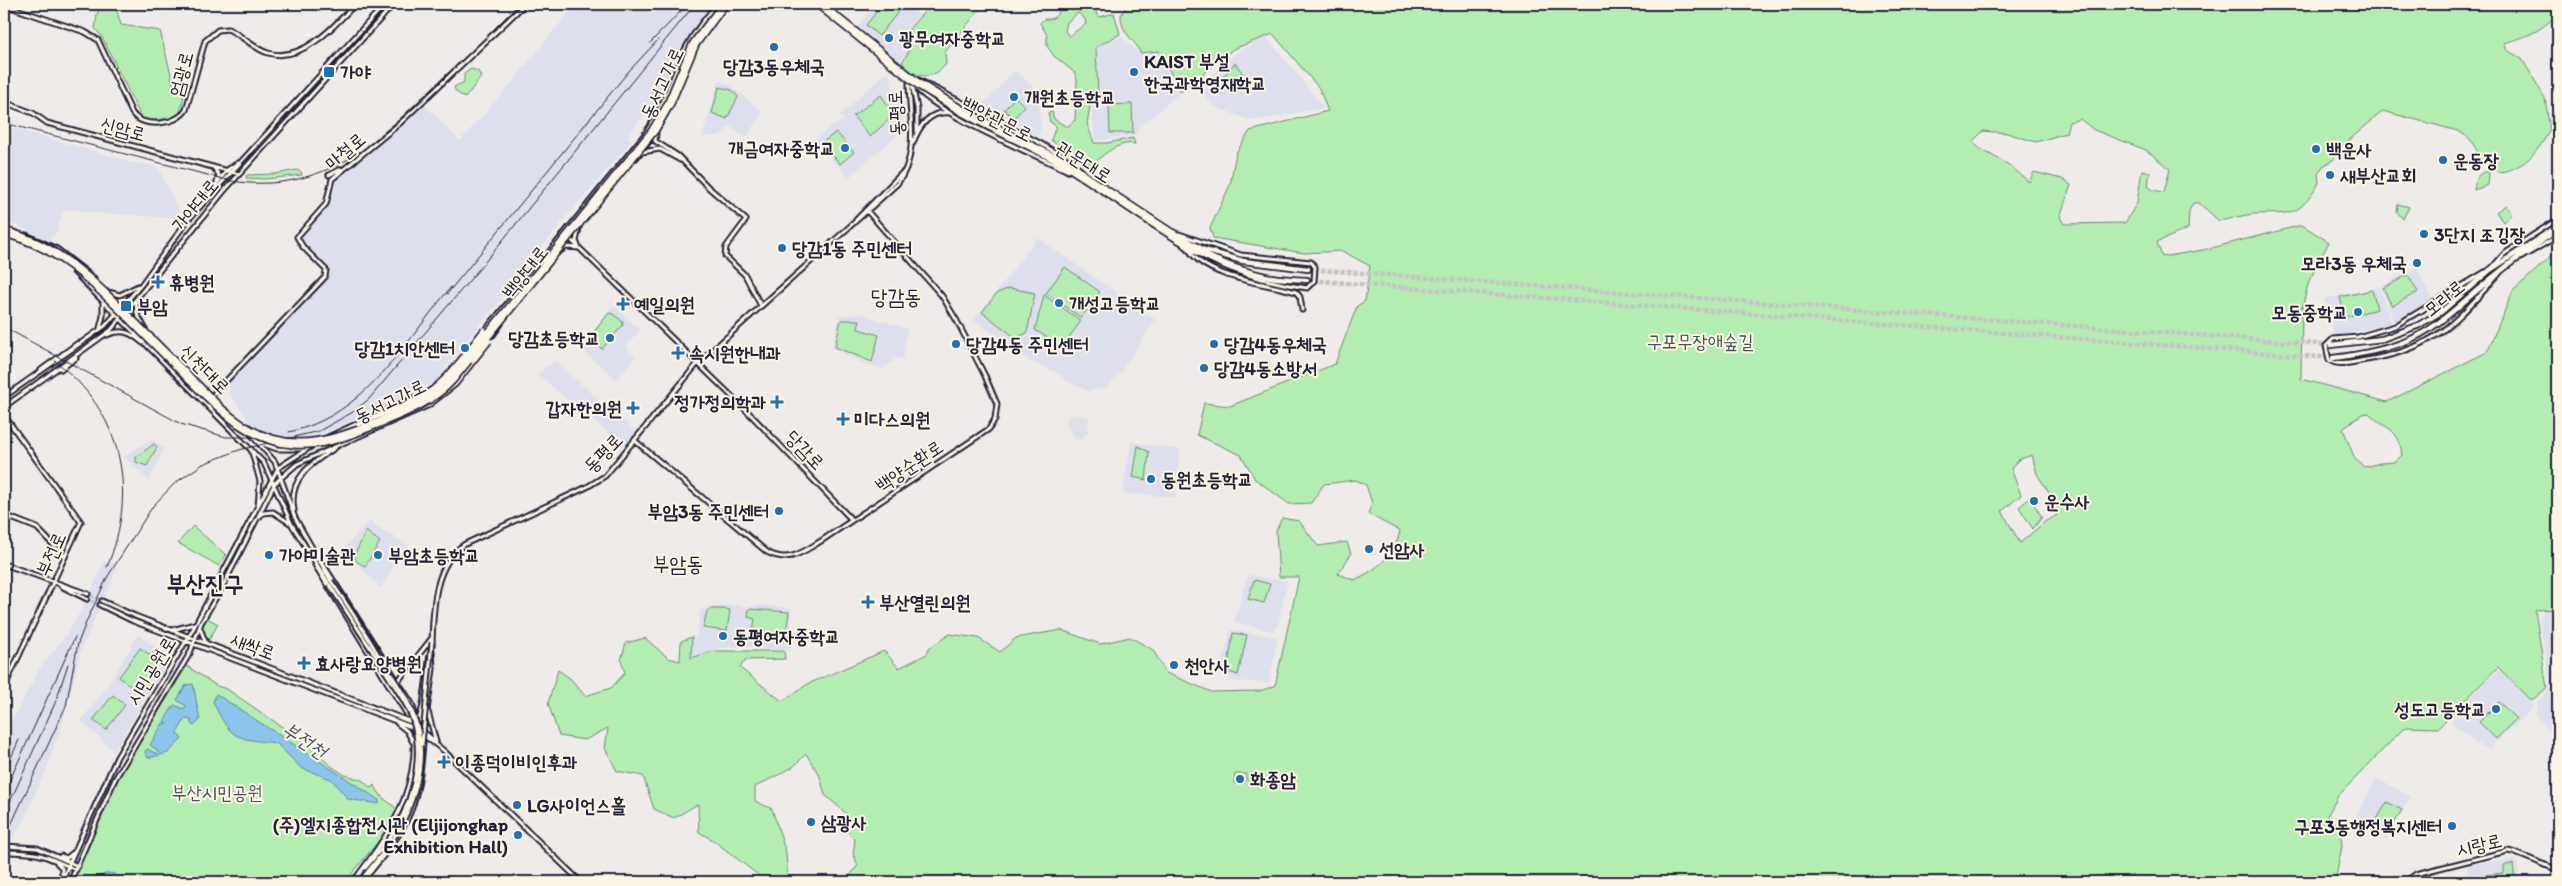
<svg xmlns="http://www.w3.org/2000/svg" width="2562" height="886" font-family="Itim,'Poor Story',sans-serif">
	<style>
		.built { fill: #dedfec }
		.green { fill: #b4edb1; stroke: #6b8876; fill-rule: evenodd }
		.water { fill: #8dc6ec; stroke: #6284a5 }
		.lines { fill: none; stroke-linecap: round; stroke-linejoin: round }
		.secondary-tunnel { stroke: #c5c3c5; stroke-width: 3; stroke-dasharray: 3 1.5; stroke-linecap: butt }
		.trunk-tunnel { stroke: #c5c3c5; stroke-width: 4.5; stroke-dasharray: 4.5 2; stroke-linecap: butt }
		.secondary-casing { stroke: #22223b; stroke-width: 7 }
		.trunk-casing { stroke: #22223b; stroke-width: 8 }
		.secondary { stroke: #fcf5e5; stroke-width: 3 }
		.trunk { stroke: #fcf5e5; stroke-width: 4.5 }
		.rail { stroke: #22223b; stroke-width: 1 }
		.secondary-bridge-casing { stroke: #22223b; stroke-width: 7; stroke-linecap: butt }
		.trunk-bridge-casing { stroke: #22223b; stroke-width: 8; stroke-linecap: butt }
		.secondary-bridge { stroke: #fcf5e5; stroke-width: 3 }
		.trunk-bridge { stroke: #fcf5e5; stroke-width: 4.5 }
		.poi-dot { fill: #1f6fb2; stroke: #fcf5e5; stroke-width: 2 }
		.labels { text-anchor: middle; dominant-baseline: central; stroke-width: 4; stroke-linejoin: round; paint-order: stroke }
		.poi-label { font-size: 19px; font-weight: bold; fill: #22223b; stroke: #fcf5e5; text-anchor: start }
		.street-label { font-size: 19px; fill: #22223b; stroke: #fcf5e5 }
		.park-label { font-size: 19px; fill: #465558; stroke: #fcf5e5 }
		.water-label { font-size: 20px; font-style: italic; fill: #425370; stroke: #fcf5e5 }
		.quarter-label { font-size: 21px; fill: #22223b; stroke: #fcf5e5 }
		.district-label { font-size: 24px; font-weight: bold; fill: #22223b; stroke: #fcf5e5 }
	</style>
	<rect width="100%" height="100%" fill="#eeebe8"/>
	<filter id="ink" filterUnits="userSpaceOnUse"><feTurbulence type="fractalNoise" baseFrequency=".02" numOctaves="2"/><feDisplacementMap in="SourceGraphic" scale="10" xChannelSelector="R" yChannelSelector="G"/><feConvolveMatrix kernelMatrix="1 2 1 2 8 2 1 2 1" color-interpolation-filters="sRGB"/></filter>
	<g filter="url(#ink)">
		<path class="built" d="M576,4H711L681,48L660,97L627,136L631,141L558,227L435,381L415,393L313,438L282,442L246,423L247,418L230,395L228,383L246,367L258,350L329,276L328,268L307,249L300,237L328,206L333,182L425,105L460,141L505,91Z
			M876,4H904L919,15L908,28L907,53L900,60L857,27Z
			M1121,36L1140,53L1159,51L1181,92L1138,128L1137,135L1094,141L1092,100L1099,97L1096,47Z
			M1266,36L1324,108L1252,121L1213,106L1199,87L1236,53Z
			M1015,70L1037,90L1041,123L1040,133L1037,136L984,104Z
			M888,71L905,128L849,177L814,140L833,125L845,121L840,115Z
			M719,81L730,85L763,112L746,137L730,127L718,136L702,137Z
			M4,125L130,162L158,167L180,213L178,218L95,213L68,209L62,213L56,233L48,240L16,225L4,223Z
			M1038,238L1155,320L1117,378L1106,388L1088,391L1068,381L1057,373L1030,361L974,320Z
			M2416,268L2434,301L2394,323L2381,286Z
			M2379,287L2392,324L2335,336L2324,299Z
			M614,305L640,330L625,347L636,356L617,379L579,348Z
			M861,314L907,329L903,359L896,358L883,369L866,364L832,348L839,316Z
			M555,361L637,433L626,447L537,374Z
			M1076,414L1089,418L1088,432L1080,440L1076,439L1067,426V418Z
			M152,438L164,449L149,481L124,457Z
			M1131,442L1180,450L1175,497L1123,493Z
			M369,521L410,547L405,561L397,562L381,588L343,549Z
			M104,562H113L117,569L82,647L63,722L48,765L23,822L4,853V755L8,745L4,743V736L39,669L66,636L86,602Z
			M1248,575L1287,581L1278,626L1272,631L1234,622Z
			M739,605L749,608L757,605L791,608V651L739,646L716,649L697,657L690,658L691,647L698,630L700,612L705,608Z
			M2546,610H2558V741L2536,715L2537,702L2551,688L2539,618Z
			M1231,630L1278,637L1269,683L1234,681L1220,673Z
			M138,635L167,655L169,661L146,700L141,701L142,705L114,751L81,721L112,679Z
			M2499,669L2531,701L2533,708L2489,749L2477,744L2452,722V716Z
			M2376,779L2411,796L2386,839L2353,822Z
			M2516,859L2520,882H2469L2467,866L2470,864Z"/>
		<path class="green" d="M102,4H115L121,25L160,31L174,87L184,95L180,113L176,118L152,120L141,117L102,37L95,28L97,14Z
			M883,4H898L902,7L879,36L866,25Z
			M931,4H984L945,52L946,64C933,81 914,79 902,62L908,53L909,29Z
			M1058,4H1094L1097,15L1100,17L1114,13L1120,34L1096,47L1098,95L1091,100L1087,124L1094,143H1107L1133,138L1135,144C1118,141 1103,155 1092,165L1066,152L1051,140L1056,126L1050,122L1048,113L1052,112L1054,119L1067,127L1075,120L1077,80L1075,73L1054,56L1047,46V35L1040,23L1044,19C1054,20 1057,16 1061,7ZM1078,13L1085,19L1086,24L1069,36L1065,31L1067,22Z
			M1128,4H2558V14C2539,32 2529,36 2504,43L2507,50L2522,59L2545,98L2550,130C2538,151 2525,169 2499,172C2492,167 2485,162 2480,155C2470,142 2475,140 2458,131L2383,111L2341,147L2333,160L2323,166L2318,174L2319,183C2298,218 2292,213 2254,214C2243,215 2230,219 2219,221L2199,203H2193L2189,211L2188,229L2157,242L2162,257L2203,250L2302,225L2329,242L2309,281L2302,308L2301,379L2387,402L2487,352L2513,291L2558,250V609L2535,610L2547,688L2531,701L2498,667L2438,728L2405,727L2338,796L2326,818L2340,826L2342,846L2335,882H850L849,877L858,865L853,854L855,841L846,829L847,814L825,795L820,776L806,754L793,767L755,787V801L772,809L786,853L788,882H767L713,840L699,832L698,804L674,818L654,809L643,776L617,771L605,748L608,728L585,740L559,736L548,703L558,670L571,679L585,696L611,688L625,673L621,660L626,643L645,638L668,658L680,661L681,641L692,637L691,658L714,651H784L785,659L745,660L740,668L782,701L808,684L884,651L899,668L927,654L929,648L950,634L978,638L1000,652L1016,638L1061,630L1100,644L1130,637L1153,650L1166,673L1212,692L1259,691L1275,686L1299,577H1279L1276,531L1282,518L1299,521L1318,546L1347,542L1351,554L1338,574L1354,580C1377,570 1395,555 1400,531L1368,514L1372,503L1366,485L1356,480L1324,484L1311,503L1289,504L1255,479L1241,455L1197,435L1204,403L1230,406L1335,364L1357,306L1365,301L1370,266L1342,251L1304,253L1213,238L1210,228L1230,185L1236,153L1250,131L1328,111L1319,88L1273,34L1233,49L1181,92L1159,51L1140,53C1137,40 1121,36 1121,15ZM2080,119L2094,130L2146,150L2170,169L2164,192L2153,190L2148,186L2150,172L2142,170L2137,203L2125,223L2064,224L2060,217L2071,185L2062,179L2034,172L2029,182L2009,165L1979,148L1973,141L1983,131L2007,133L2036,142L2066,133L2069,122ZM2369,413C2387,432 2398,425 2402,455L2395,462L2380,463L2364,467L2355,459L2343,429L2362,414ZM2032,455L2037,474L2058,507L2056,516L2046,521L2020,543L2002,511L2021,495L2011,469L2018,460ZM1235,774H1246V781L1241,784L1234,783Z
			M1235,63L1244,75L1221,94L1214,87Z
			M471,69L478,71L481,77L465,98L456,92L454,87L464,82V74Z
			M719,87L732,90L738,97L727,119L712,113Z
			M881,95L894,115L870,137L853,116Z
			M1015,97L1025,106L1014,118L1004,110Z
			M1132,104L1133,133H1110L1109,105Z
			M836,132L854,152L840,164L822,143Z
			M297,170L301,172L302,175L266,179L246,178L247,175L275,174Z
			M2483,172H2489L2488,185L2474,190L2476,178Z
			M2398,204L2409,207L2403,219L2397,212Z
			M2506,205L2512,214L2503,222L2496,212Z
			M1065,267L1100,292L1081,318L1046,293Z
			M2408,275L2418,292L2392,306L2383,288Z
			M1010,288L1035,293L1027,333L1016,338L982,312L997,293Z
			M2372,290L2377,309L2345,317L2340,297Z
			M1044,295L1081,321L1062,347L1035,330Z
			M609,313L613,314L623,322V325L602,349L591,340L590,337Z
			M841,320H860L858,329L879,335L872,362L835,347Z
			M154,444L157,447L147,466L136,462V457Z
			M1138,446L1149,452L1146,480L1133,477Z
			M2030,498L2042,517L2033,529L2019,507Z
			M193,526L226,555L219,566L178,543Z
			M366,531L380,542L365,566L357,562L354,556Z
			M1254,580L1270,584L1264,603L1248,599Z
			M726,609L730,610L727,631L703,628L707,611L711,609Z
			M749,609L789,612L786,634L753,631L755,619L748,617Z
			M207,618L218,624L209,640L205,637L201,629Z
			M1233,633L1247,635L1238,675L1229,672V659Z
			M140,648L159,661L139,693L119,677Z
			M187,666L217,686L227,689L304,742L331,766L345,775L362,780L371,788L374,785L382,797L397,809L398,813L385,833L345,882H72L121,772Z
			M113,695L125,705L106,730L93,720Z
			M2499,702L2516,719L2496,739L2479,722Z
			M2387,802L2402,810L2387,835L2373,826Z
			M2513,864L2515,882H2485V875L2504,873V865Z"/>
		<path class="water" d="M193,684L200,720L194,726L191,724V720L185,719L177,733L182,739L168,753L148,758L145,752L147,749L157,754L158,751L150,745L163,723L167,724L164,721L174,705L184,709L186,706L177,700L186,685Z
			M216,694L379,800V804L348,799L331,779L301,768L276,743C235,738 232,741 213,702Z
			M108,873L115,874L123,882H97L96,878Z"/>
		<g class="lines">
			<path class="secondary-tunnel" d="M88,594L102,601
				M87,599L100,605"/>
			<path class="trunk-tunnel" d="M1308,269L2330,345
				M1307,280L2333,358"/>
			<defs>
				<path id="secondary" d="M4,5L85,32L98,40L132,113C143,129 176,125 186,110L205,41L218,30L228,29C242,35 254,49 268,53C302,63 335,26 355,4
					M919,80L1038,142L1067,159L1083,172
					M912,84L917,109V132
					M913,84C933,113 1033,154 1068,171
					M4,102L33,113L47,123L239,174
					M656,134L655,141L678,156L708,187L746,220L726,247L725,256L745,275L761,306
					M913,143C919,126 930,110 951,113
					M642,152L660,149L680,160
					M636,158L655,134
					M214,168L219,175L217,182
					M329,175L341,169
					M205,199L227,170L238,163
					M856,220L902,173
					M579,228L576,241L579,248
					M1179,234L1241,255L1311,262L1315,267L1314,281L1307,288C1263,282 1221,269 1183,245
					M26,235L57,249L94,278
					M568,237L749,413L852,520
					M1189,250C1208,279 1266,283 1296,292L1300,297L1302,310
					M559,252L566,247L579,248
					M2517,260L2558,236
					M2491,269L2504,254L2558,219
					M74,272L264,463L292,525L329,584
					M2485,272L2395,326L2358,337L2333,339L2326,346L2329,360C2339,367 2354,362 2366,360C2436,349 2454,323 2499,274
					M108,292L120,295L138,286
					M136,301L137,314L145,328
					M100,328L103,316V301
					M484,332L645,134C662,109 671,83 682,56C690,37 704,20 717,4
					M107,335C123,328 131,333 143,343
					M493,335L501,324
					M61,369L76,358
					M41,370L78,343
					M4,397L105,326L141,285L187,221L385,4
					M205,403L325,277L326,270L303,247L297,237L326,204L332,179L400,123L525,4
					M4,407L111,330L224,191L394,4
					M4,415L81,522L4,688
					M249,432L275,462L295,518L331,581
					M328,437L420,395
					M634,440L767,552C788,564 803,552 821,541L989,429L995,419L997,404L985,376L957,321L942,296L868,212
					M258,442L277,449H307
					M251,449L260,481L258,506
					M294,510C288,479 311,463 335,448
					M4,515L37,528L65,557
					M259,517L263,513L273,512L290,523
					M321,561L412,704L418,725
					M4,564L88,594
					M315,565L411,721
					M61,586L87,599
					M102,601L135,616L411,722L436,742
					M100,605L133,621L414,728L443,750L581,882
					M200,628L205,641
					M172,630L195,624
					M432,645C433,610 433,564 465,544L587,487L605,476L698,363L897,184C921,153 908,113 909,77
					M398,681L432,638
					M428,712L436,742
					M397,723L407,731L413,742
					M418,724L423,705L430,654
					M425,724L433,669L432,651
					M4,846L37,848L78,866
					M4,852C40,852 44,855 76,870
					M61,856L67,858L73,853
					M57,863L62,868V877
					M365,868L387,842
					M361,880L390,844
					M61,882L117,757L192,631L278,468L312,446
					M70,882L115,779L190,653L201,623L225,582L275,483L297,464L352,439
					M353,882C388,835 418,795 414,732
					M362,882C406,829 418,814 423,743
					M2405,882L2416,874L2507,851L2513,852L2558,870"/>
				<path id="trunk" d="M964,110L1062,160L1169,230L1204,250L1243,261L1308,269
					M962,113C995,132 1031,146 1063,165C1129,205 1188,259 1265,276C1279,279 1293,279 1307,280
					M2331,345L2382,339L2417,326L2441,312L2490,270L2558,226
					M2333,358C2357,355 2381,351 2404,342C2434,331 2457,307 2481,287C2505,267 2531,246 2558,230
					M335,435L358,424
					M351,439L428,405L455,384L473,361"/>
			</defs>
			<use href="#secondary" class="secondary-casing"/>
			<use href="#trunk" class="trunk-casing"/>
			<use href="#secondary" class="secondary"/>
			<use href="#trunk" class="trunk"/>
			<path class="rail" d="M650,43L683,9
				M4,123L231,181C323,195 380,142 441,82C467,56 493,30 519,4
				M447,294L628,72L658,40
				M4,327L181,424L226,437H271
				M55,361C122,412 139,490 107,567
				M289,432C365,416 405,342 451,287
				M4,773L19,740
				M4,793L75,637
				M4,815L56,701L68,664
				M4,840L66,706L78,643L87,620L108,576L153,506L175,483L203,464L239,450L319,431L353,412L369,399L485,262L695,4"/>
			<defs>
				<path id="secondary-bridge" d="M331,581C349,607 366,634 382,661C393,678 406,695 413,714C431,756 414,808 390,844
					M329,584C348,614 368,644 387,674C396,689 408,704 413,721C425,762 411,808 387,842
					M422,744L432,642"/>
				<path id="trunk-bridge" d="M816,4L918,86L962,113
					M822,4L920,83L964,110
					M4,230C60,244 96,282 136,322C164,350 193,379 222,408C276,457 320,445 381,420C406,409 430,399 450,379L651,131L666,106L692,44L722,4
					M4,234C55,247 88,279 124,315C145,337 167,358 188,380C218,409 247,441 291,445C319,448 343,439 368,429C399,416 430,406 453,381L656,130L671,104L696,45L726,4
					M473,361L489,341
					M358,424C383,414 411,405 433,389C453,373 468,350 484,330"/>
			</defs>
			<use href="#secondary-bridge" class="secondary-bridge-casing"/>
			<use href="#trunk-bridge" class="trunk-bridge-casing"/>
			<use href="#secondary-bridge" class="secondary-bridge"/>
			<use href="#trunk-bridge" class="trunk-bridge"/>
		</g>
	</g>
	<g class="poi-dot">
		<circle cx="889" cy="38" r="5"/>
		<circle cx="774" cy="47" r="5"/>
		<rect x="323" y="66" width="12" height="12" rx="2.5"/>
		<circle cx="1134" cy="72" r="5"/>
		<circle cx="1014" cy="97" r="5"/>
		<circle cx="845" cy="148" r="5"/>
		<circle cx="2316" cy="149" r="5"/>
		<circle cx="2443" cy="160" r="5"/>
		<circle cx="2330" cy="175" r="5"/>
		<circle cx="2424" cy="234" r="5"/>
		<circle cx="782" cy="248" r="5"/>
		<circle cx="2417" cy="263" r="5"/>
		<path d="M155.5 274.5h5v5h5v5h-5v5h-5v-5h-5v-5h5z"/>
		<circle cx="1059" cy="303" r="5"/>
		<path d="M620.5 296.5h5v5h5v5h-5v5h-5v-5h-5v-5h5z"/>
		<rect x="120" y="300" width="12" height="12" rx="2.5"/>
		<circle cx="2358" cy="312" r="5"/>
		<circle cx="610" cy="338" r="5"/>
		<circle cx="956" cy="344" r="5"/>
		<circle cx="1214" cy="344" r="5"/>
		<circle cx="465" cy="348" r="5"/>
		<path d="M675.5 345.5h5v5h5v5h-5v5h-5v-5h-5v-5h5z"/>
		<circle cx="1204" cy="368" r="5"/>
		<path d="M774.5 394.5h5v5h5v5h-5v5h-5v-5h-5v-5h5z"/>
		<path d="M630.5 400.5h5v5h5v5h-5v5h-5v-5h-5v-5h5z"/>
		<path d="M840.5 411.5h5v5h5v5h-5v5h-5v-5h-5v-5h5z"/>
		<circle cx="1151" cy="479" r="5"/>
		<circle cx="2034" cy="501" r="5"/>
		<circle cx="779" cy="511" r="5"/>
		<circle cx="1369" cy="549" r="5"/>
		<circle cx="269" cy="555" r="5"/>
		<circle cx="378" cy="555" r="5"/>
		<path d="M865.5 594.5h5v5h5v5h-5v5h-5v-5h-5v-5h5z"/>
		<circle cx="723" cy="636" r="5"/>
		<path d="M301.5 655.5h5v5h5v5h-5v5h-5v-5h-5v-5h5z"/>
		<circle cx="1174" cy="665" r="5"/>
		<circle cx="2496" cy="709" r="5"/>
		<path d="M441.5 754.5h5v5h5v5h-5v5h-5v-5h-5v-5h5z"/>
		<circle cx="1240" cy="779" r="5"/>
		<circle cx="517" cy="805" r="5"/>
		<circle cx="811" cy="822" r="5"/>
		<circle cx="2452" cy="826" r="5"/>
		<circle cx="518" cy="835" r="5"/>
	</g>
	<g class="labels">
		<g class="poi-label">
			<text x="899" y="38">광무여자중학교</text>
			<text x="1144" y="61">KAIST 부설<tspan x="1144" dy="22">한국과학영재학교</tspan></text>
			<text x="774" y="66" text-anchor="middle">당감3동우체국</text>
			<text x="340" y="72">가야</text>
			<text x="1024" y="97">개원초등학교</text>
			<text x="835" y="148" text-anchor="end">개금여자중학교</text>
			<text x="2326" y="149">백운사</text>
			<text x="2453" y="160">운동장</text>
			<text x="2340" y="175">새부산교회</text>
			<text x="2434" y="234">3단지 조깅장</text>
			<text x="792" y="248">당감1동 주민센터</text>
			<text x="2407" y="263" text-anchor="end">모라3동 우체국</text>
			<text x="169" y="282">휴병원</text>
			<text x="1069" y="303">개성고등학교</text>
			<text x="634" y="304">예일의원</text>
			<text x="137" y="306">부암</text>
			<text x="2348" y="312" text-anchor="end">모동중학교</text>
			<text x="600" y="338" text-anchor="end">당감초등학교</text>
			<text x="966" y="344">당감4동 주민센터</text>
			<text x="1224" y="344">당감4동우체국</text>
			<text x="455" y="348" text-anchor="end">당감1치안센터</text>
			<text x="689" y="353">속시원한내과</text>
			<text x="1214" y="368">당감4동소방서</text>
			<text x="766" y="402" text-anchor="end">정가정의학과</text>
			<text x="622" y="408" text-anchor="end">갑자한의원</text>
			<text x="854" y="419">미다스의원</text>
			<text x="1161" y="479">동원초등학교</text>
			<text x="2044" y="501">운수사</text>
			<text x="769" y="511" text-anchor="end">부암3동 주민센터</text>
			<text x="1379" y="549">선암사</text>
			<text x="279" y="555">가야미술관</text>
			<text x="388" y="555">부암초등학교</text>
			<text x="879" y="602">부산열린의원</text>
			<text x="733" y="636">동평여자중학교</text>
			<text x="315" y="663">효사랑요양병원</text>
			<text x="1184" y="665">천안사</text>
			<text x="2486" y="709" text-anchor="end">성도고등학교</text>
			<text x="455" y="762">이종덕이비인후과</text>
			<text x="1250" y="779">화종암</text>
			<text x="527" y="805">LG사이언스홀</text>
			<text x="821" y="822">삼광사</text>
			<text x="508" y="824" text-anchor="end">(주)엘지종합전시관 (Eljijonghap<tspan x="508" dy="22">Exhibition Hall)</tspan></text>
			<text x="2442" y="826" text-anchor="end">구포3동행정복지센터</text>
		</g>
		<g class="street-label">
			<text transform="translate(181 74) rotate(-75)">엄광로</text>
			<text transform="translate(662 83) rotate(-65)">동서고가로</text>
			<text transform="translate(896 113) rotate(-93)">동평로</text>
			<text transform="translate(997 119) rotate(27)">백양관문로</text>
			<text transform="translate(123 129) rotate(15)">신암로</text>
			<text transform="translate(345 151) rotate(-40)">마철로</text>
			<text transform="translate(1084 162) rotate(32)">관문대로</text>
			<text transform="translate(195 205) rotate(-51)">가야대로</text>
			<text transform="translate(525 272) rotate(-52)">백양대로</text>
			<text transform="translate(2444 298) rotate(-39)">모라로</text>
			<text transform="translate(205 369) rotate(45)">신천대로</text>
			<text transform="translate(390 401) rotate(-26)">동서고가로</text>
			<text transform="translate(805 450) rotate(46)">당감로</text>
			<text transform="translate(603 453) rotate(-46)">동평로</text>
			<text transform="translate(909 466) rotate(-34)">백양순환로</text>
			<text transform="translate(51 554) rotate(-66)">부전로</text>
			<text transform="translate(253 646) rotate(21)">새싹로</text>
			<text transform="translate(151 671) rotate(-59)">시민공원로</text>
			<text transform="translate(2479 845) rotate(-13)">시랑로</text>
		</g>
		<g class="park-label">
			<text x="1700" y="341">구포무장애숲길</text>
			<text x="217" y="792">부산시민공원</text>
		</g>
		<g class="water-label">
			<text transform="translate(305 740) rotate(34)">부전천</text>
		</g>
		<g class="quarter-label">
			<text x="896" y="296">당감동</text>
			<text x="678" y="563">부암동</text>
		</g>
		<g class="district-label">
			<text x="205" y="583">부산진구</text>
		</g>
	</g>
	<rect width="2562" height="886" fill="none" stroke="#fcf5e5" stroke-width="20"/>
	<rect x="10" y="10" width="2542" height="866" fill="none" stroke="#22223b" stroke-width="2" filter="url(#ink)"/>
</svg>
